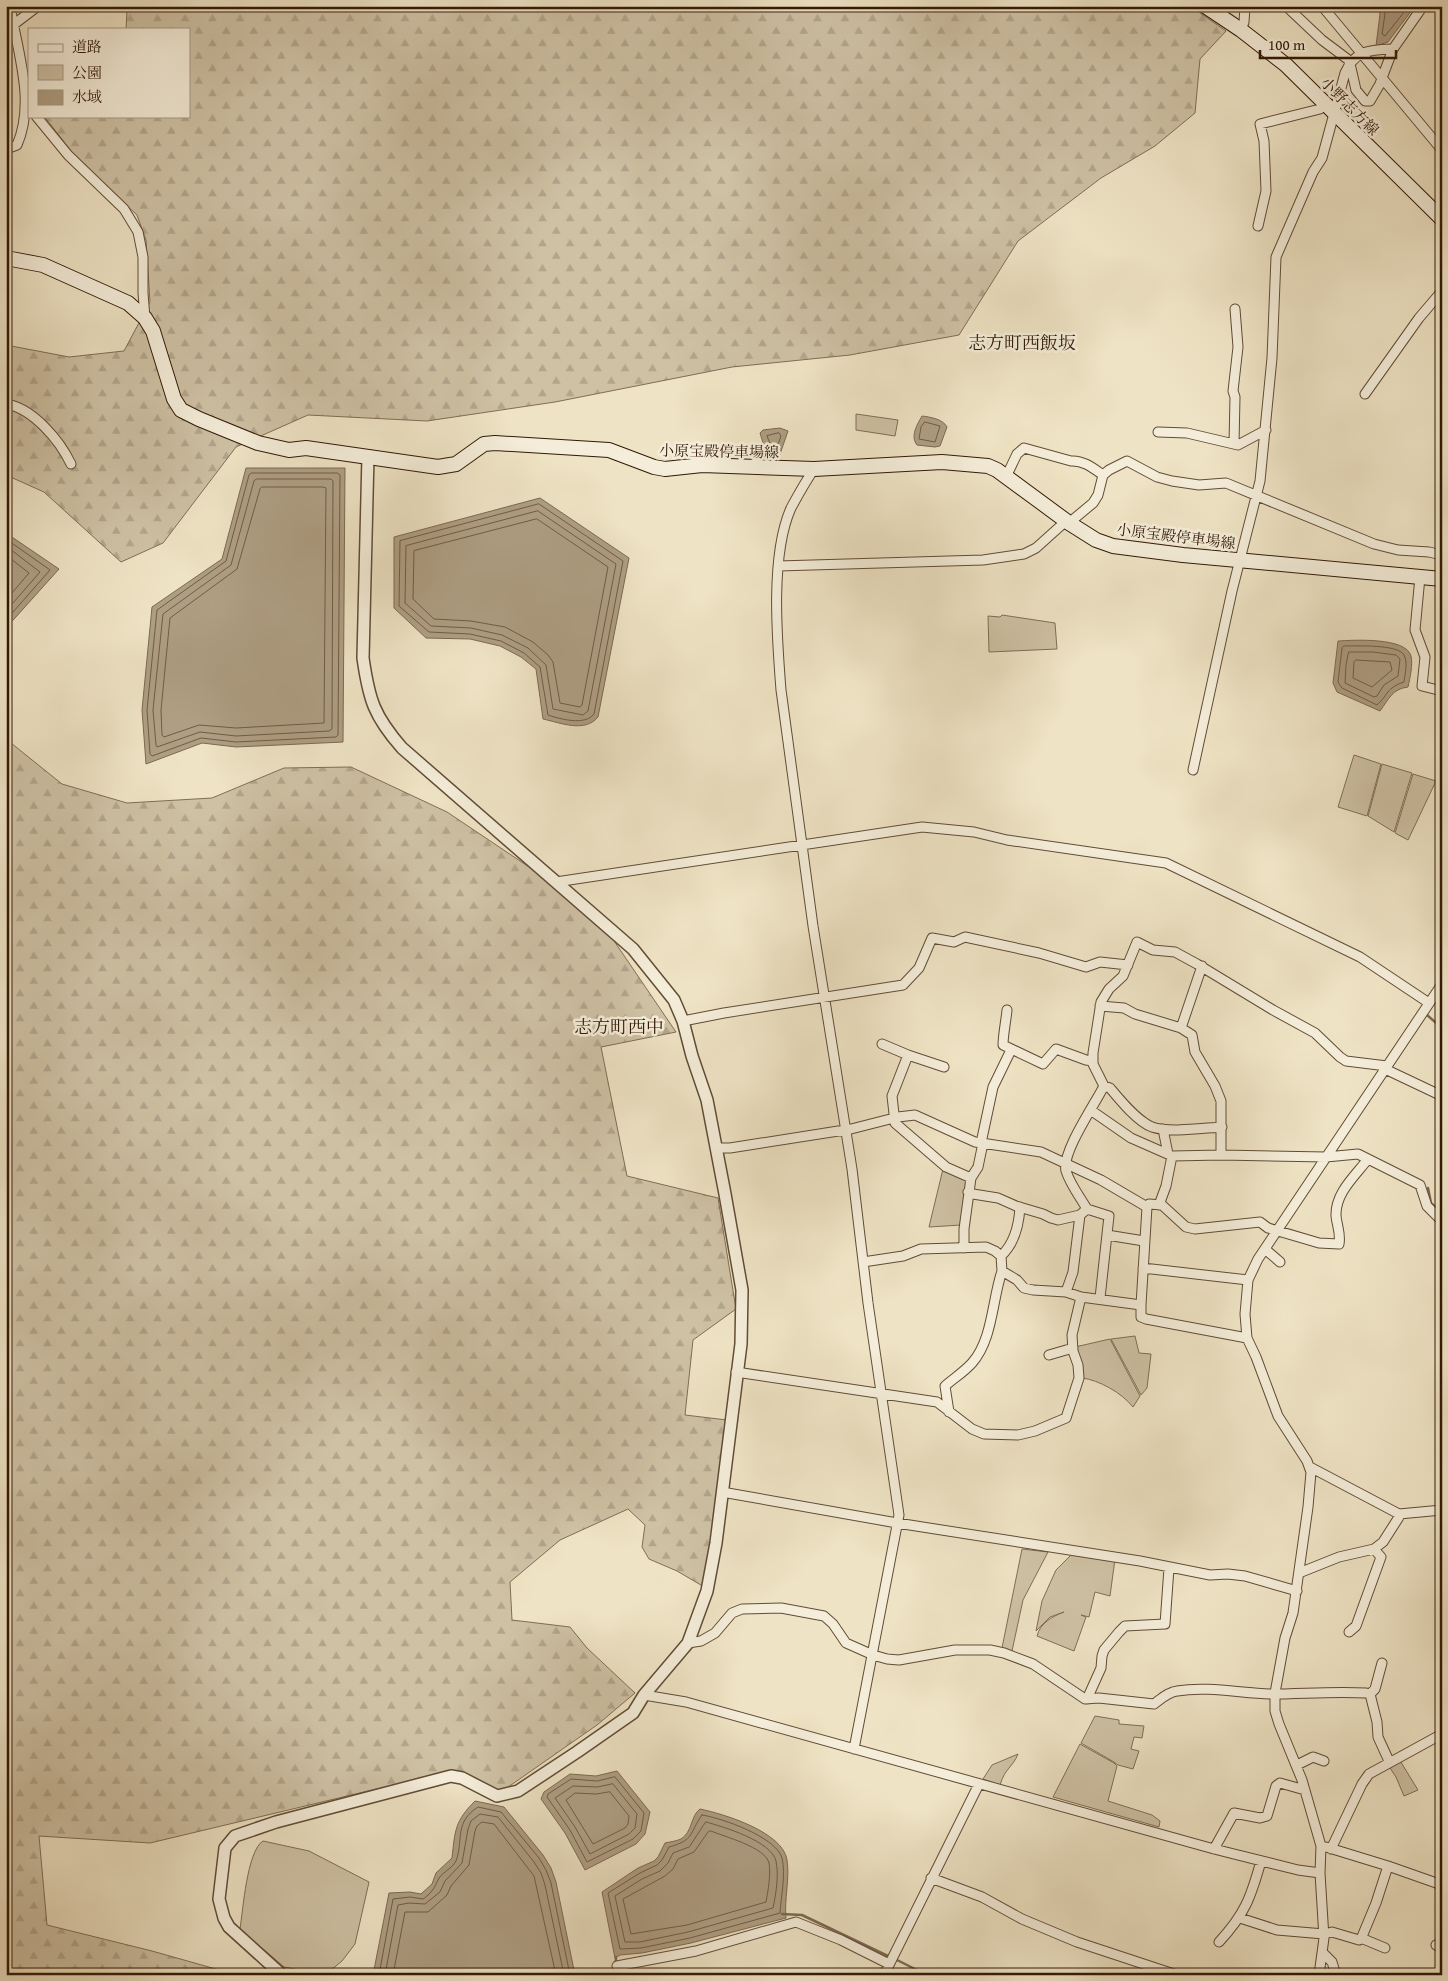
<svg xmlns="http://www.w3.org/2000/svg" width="1448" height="1981" font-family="'Gentium Book Plus','Noto Serif JP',serif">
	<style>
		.green { fill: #cec1a4; stroke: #806d55 }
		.forest { fill: url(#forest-firs); stroke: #806d55 }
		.water { fill: #ae9e83; stroke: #7c6951 }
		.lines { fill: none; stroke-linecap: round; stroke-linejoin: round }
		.shore { stroke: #705c44; stroke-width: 1 }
		.stream { stroke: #7c6951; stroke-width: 2.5 }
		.minor-casing { stroke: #614c36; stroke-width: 11 }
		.tertiary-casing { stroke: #614c36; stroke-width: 14 }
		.secondary-casing { stroke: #321906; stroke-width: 16 }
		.minor { stroke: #f4edd9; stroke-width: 9 }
		.tertiary { stroke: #f4edd9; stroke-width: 11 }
		.secondary { stroke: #f4edd9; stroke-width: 14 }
		.labels { text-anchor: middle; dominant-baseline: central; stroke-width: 5; stroke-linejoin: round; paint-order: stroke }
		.street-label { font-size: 15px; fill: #321906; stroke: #f4edd9 }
		.quarter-label { font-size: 18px; fill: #321906; stroke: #f4edd9 }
	</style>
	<defs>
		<pattern id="forest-firs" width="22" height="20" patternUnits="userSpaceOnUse" patternTransform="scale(1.25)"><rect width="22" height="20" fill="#cec1a4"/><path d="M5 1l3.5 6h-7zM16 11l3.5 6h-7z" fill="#b1a58c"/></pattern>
	</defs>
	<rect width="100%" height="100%" fill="#eee3c4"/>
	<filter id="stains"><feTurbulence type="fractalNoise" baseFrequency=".004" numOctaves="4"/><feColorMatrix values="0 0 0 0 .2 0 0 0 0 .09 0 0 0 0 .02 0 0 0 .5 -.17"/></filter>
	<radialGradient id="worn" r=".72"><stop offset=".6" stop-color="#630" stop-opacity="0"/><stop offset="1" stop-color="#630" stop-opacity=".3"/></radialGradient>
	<path class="green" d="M856,414L898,420L895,436L856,430Z
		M1002,615L1055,623L1057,649L989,652L988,616L1000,617Z
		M1354,755L1381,764L1367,816L1338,807Z
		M1382,764L1412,773L1394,832L1368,816Z
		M1413,774L1436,781L1408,840L1395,833Z
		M943,1169L969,1179L961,1225L929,1227Z
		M1135,1336L1139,1353L1151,1354L1147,1388L1141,1395L1111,1339Z
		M1110,1339L1140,1396L1133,1407C1122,1393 1099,1380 1082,1378L1075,1347Z
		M1022,1549L1048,1552L1023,1600L1012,1651L1002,1648Z
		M1074,1552L1115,1559L1110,1596L1095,1592L1089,1617L1081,1615L1086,1617L1074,1651L1037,1636C1040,1623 1053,1616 1064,1612L1050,1617L1036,1631L1042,1601L1056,1570Z
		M1095,1716L1119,1720V1724L1144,1726L1142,1738L1134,1737L1131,1749L1139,1751L1133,1769L1118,1765L1114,1762L1081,1743Z
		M1080,1744L1114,1763L1117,1766L1108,1801L1152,1815L1160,1821L1159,1827L1053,1797Z
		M1018,1754C1013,1767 1005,1768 1000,1785L983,1779L992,1765Z
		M1399,1759L1418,1790L1404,1796L1396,1777L1388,1765Z
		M263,1841L309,1851L369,1882L355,1944L342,1961L325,1975L284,1967L240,1929C243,1910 247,1851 263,1841Z"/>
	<path class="forest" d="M131,6H1190L1226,31L1200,59L1195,113L1155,146L1101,178L1018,241L959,335L850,355L732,367L555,402L427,421L308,415L236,447L163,543L121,562L44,492L6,475V345L69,357L124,351L150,302L146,240L137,215L78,160L44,116H189V29H126L127,10Z
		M6,739L62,784L127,803L212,798L284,768L351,767L447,812L541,875L610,935L676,1032L601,1047L627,1176L718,1198L736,1309L693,1340L685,1415L727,1420L706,1588L677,1571L649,1559L642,1547L645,1525L628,1509L560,1540L510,1582L512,1620L570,1627L587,1648L635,1693L597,1725L501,1792L452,1771L150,1843L39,1836L47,1925L152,1951L237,1975H6Z"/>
	<path class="water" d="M1377,6H1415L1388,42L1376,46L1380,14Z
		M922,416C930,417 943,419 947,427L940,446L935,447L917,445C910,436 917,425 922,416Z
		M780,428L788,431L779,457L772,458L764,446L760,433L763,430Z
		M246,468H345L343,742L236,747L202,743L146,764L142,710L152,607L222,559Z
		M540,498L629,558L598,717C585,733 561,723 543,719L536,669L521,657L500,646L470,639L426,638L394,608V537Z
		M6,533L59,569L6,628Z
		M1338,641C1354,640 1406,637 1411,656C1413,665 1410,678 1408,687C1392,689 1389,699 1380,711L1337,692L1333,683Z
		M617,1771L650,1812L645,1834L636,1844L585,1870L565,1833L541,1799L544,1792L570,1774L596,1776Z
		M475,1801L504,1807L543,1855L551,1868L556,1882L575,1975H373L389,1893L410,1892L421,1894L432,1884L436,1873L452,1858C455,1830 455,1821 475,1801Z
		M700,1809C724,1814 783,1832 787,1860C790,1879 784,1899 786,1918L691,1943L642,1953L620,1955L615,1958L602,1892L638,1868L654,1861L658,1857L665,1843C669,1842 677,1841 681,1839C692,1833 691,1815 700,1809Z"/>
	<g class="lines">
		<path class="shore" d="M1382,6L1385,14L1382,34L1385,36L1409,6
			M925,422L940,426L935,442L919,439L921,427Z
			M779,433L781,436L776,450L773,451L767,436Z
			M252,473H337L340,475L338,735L336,737L236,742L201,738L152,756L150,754L147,710L157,610L226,561L249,475Z
			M257,479H331L333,481L332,729L329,731L236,736L200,732L157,747L156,745L153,710L163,614L231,565L254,481Z
			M262,487H323L326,488L324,723L236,728L199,725L164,737L162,735L161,710L170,618L237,569L260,489Z
			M539,504L623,561L594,714C585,726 560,719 548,715L540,667L524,653L501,641L470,634L429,632L399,606L400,541Z
			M538,511L616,564L588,711L583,715L553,709L546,665L528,648L502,635L471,628L431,626L405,603L406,546Z
			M537,519L608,567L582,705L580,707L560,703L553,662L548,655L533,642L505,627L471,621L434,619L413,599L414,551Z
			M6,539L50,570L6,620
			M6,546L40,572L6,611
			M6,555L29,573L6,600
			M1344,646C1356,646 1398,644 1404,655C1408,662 1405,674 1404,682C1386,688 1389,694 1377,705L1342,688L1338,682L1342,648Z
			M1349,652H1373L1396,655L1400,659L1398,676L1384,685L1377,696L1374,697L1345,683L1346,665Z
			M1356,660L1390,662L1392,670L1372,687L1353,678L1354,662Z
			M615,1777L644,1813L641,1831L633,1839L587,1862L570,1830L547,1797L548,1794L571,1779L597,1781Z
			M613,1784L637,1814L635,1828L629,1834L590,1854L575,1827L555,1798L573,1786L597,1787Z
			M610,1792L629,1816L628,1824L625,1828L593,1844L566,1800L575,1793L596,1794Z
			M702,1815C722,1818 776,1837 782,1858C786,1875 781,1896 780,1913L690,1938L641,1948L620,1949L608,1893L640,1873L657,1865L662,1860L669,1847C695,1840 689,1833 702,1815Z
			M706,1822C724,1827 771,1841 776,1861C779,1875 776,1894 773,1908L688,1932L640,1942H625L615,1896L642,1879L660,1871L668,1863L673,1853L689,1847Z
			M711,1831C725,1837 765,1847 769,1863C771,1874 768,1891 766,1902L687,1925L631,1934L623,1899L665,1876L673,1869L678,1859L694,1852L708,1832Z
			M379,1975L393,1899L410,1897L423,1899C433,1892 434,1888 439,1878C444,1871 455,1867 457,1858C463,1837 455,1822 478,1807L501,1812L539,1858L546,1870L551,1883L570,1975
			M385,1975L398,1905L409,1903L425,1904L440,1892L445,1881L462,1863L468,1829L471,1821L480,1814L498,1817L534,1862L541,1873L545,1885L564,1975
			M393,1975L405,1912H428L447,1895L451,1886L469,1865L475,1831L477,1826L482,1822L494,1824L534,1876L556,1975"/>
		<path class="stream" d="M1427,1015L1442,1028
			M1428,1188L1431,1203L1442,1214
			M782,1914L802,1915L890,1957
			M895,1959L927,1975
			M615,1975L616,1957"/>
		<defs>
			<path id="minor" d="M1286,6L1322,40L1350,61
				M1322,6L1382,78L1380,84L1370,101H1365L1356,90L1351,68L1349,65
				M1423,6L1393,49L1382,78L1442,150
				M13,25L38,6
				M1241,30L1244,22L1245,6
				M36,116L68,155L124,209L138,232L143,257V293L145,318
				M6,149L17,145C36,102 17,50 10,6
				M1258,226L1266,191L1264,141L1260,124L1320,109L1323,103
				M1365,394L1419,318L1442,291
				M6,404C33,408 60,441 71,464
				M1158,432L1187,433L1238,445L1266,430
				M1234,444L1235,397L1233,391L1238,347L1235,309
				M814,469C806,481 798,495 791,508C770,555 777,639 781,690L813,926L852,1169L868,1303L899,1515L854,1749
				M1006,477L1017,454L1024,448L1071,461C1083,460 1093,468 1103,475
				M1069,523L1093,503L1098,495L1103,475L1109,470L1127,461L1157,477L1172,481L1199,485L1226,483L1374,544L1398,550L1429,552L1442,555
				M778,566L983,560L1024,554L1036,548L1066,521
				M1420,577L1415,630L1425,657L1422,686L1442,691
				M1193,770L1232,591L1260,481L1272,358L1276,257L1313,172L1322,158L1345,73C1355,50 1370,50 1393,49
				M556,882L922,827L974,832L1007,840L1166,863L1360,957L1429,1003
				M1202,966L1181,1028L1192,1035L1195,1052L1215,1086L1221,1101V1155
				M1100,1006L1124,1008L1135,1014L1181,1028
				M1007,1010C1006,1021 1003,1035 1003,1045L1043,1064L1056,1049L1086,1060L1093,1061
				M683,1021L724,1013L903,985L919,968L932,938L954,942L965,937L1039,953L1086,967L1100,962L1128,965
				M882,1044L908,1055L892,1096L895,1123L946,1167L971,1178
				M908,1055L944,1067
				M1385,1069L1442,1096
				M1104,1086L1110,1088C1120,1100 1137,1121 1152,1127C1170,1133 1203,1128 1222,1127
				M1092,1111L1131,1138L1172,1156L1221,1155L1326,1157L1358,1154L1420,1185L1427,1206L1442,1221
				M1163,1129L1168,1154
				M981,1143L993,1087L1011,1050
				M716,1148H730L851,1129L898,1117L915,1115L975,1142L1041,1152L1101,1180L1147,1207L1149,1204L1162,1205L1186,1227L1195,1229L1260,1222L1268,1228L1319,1243L1339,1244C1341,1234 1337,1226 1336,1216C1335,1193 1355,1176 1368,1159
				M968,1192L973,1194L998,1198L1016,1206L1043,1214L1051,1218L1058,1220L1080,1215
				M1159,1205L1166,1186L1172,1156
				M1087,1209L1109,1216L1100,1298
				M1107,1235L1144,1241
				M964,1248V1229L971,1178L978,1167L983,1143
				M1265,1249L1280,1262
				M1001,1256C1014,1244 1019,1225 1020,1207
				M863,1262L903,1256L921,1249L986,1247L995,1251L1001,1256L1002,1271L1017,1280L1024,1288L1033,1290L1066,1292
				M1143,1268L1248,1280
				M1141,1305L1147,1207
				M1247,1338L1146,1319L1141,1317V1305L1081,1297L1066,1292L1073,1272L1080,1215L1087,1209C1080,1197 1070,1184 1066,1171C1061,1153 1095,1104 1104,1086L1093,1064V1053L1101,1002L1109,989L1123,976L1137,942L1153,950L1175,952L1197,964L1273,1010L1315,1033L1340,1057L1346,1061L1387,1066
				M1049,1355L1073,1348
				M736,1372L937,1402L972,1429L984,1434L1018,1435L1035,1431L1066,1418L1079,1378L1078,1365L1073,1351L1072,1335L1081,1297
				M949,1412L945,1386C954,1378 964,1372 972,1363C993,1339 992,1300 1002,1271
				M1310,1467L1399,1514L1442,1510
				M722,1492L897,1523L1140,1561L1210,1575L1228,1574L1245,1576L1297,1591
				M1299,1573L1339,1557L1374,1549L1383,1542L1399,1517V1514
				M1349,1632L1356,1626L1381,1557L1374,1549
				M688,1643L701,1641L715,1633L732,1613L742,1609L781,1608L824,1616L833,1624L846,1643L873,1655L887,1659L899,1660L955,1650H990L1004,1653L1033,1664L1085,1699L1099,1698L1154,1704C1161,1699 1168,1692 1177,1691C1207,1686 1240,1693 1270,1694C1302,1694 1334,1691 1366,1693L1370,1694L1377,1722L1378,1737L1389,1761
				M1370,1694L1375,1689L1382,1663
				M644,1695L686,1702L1214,1849L1298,1870L1320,1873
				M1087,1699L1101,1668L1102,1656L1104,1650L1119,1632L1125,1626L1165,1624L1169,1568
				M1297,1765L1313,1757L1324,1761
				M1326,1847L1388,1866L1442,1885
				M1214,1849L1234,1813L1260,1818L1267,1816L1276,1786L1280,1783L1305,1790
				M1331,1849L1362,1784L1369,1774L1442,1734
				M931,1878L982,1897L1022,1919L1077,1942L1177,1975
				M1240,1918L1277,1930L1324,1934L1332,1932L1359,1940L1361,1939L1376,1903L1388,1866
				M1361,1938L1385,1948
				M1219,1942C1245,1914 1251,1897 1261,1861
				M1436,1945L1442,1948
				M1323,1953L1332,1962L1336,1975
				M617,1966L696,1951L796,1922L841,1940L889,1964
				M884,1975L979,1784
				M1319,1975L1324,1938L1320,1873L1321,1846L1302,1780L1279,1724L1275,1711V1693L1285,1638L1293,1613L1308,1507L1311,1472L1307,1461L1278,1416L1256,1357L1247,1338L1245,1314L1248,1280L1258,1259L1442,984"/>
			<path id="tertiary" d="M282,1975L229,1927L224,1918L219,1899L225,1848L235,1836L276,1822L451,1776L462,1778L497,1796L518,1791L577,1752L633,1713L644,1695L688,1643L707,1591L716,1543L741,1344L742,1290L725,1194L707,1100L692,1056L683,1021L674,1000L633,949L402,748C374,716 369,700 363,658L368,456"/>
			<path id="secondary" d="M1205,6L1241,30L1286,65L1442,219
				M6,258L43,265L128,303L145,318L153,331L174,399L181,410L199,419L258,443L289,450L306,448L438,467L456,464L484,444L495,443L609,450L654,467L665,469L702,465L814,469L942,462L988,466L997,470L1069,523L1096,540L1113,546L1183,555L1442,579"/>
		</defs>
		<use href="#minor" class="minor-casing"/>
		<use href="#tertiary" class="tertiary-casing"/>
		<use href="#secondary" class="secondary-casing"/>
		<use href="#minor" class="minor"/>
		<use href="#tertiary" class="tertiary"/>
		<use href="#secondary" class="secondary"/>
	</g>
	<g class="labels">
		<g class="street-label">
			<text transform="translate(1350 106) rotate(45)">小野志方線</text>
			<text transform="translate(719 451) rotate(1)">小原宝殿停車場線</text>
			<text transform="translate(1176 536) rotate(7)">小原宝殿停車場線</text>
		</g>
		<g class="quarter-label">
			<text x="1022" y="342">志方町西飯坂</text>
			<text x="619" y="1026">志方町西中</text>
		</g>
	</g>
	<rect width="1448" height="1981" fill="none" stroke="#eee3c4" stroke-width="25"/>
	<rect x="8" y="8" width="1433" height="1966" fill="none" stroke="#321906" stroke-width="2.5"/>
	<rect x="12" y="12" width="1423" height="1956" fill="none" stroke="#321906"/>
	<rect x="28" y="28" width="162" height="90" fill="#f4edd9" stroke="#a69885"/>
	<rect x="38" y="44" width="25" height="8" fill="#f4edd9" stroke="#a69885"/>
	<text x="72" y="52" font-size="15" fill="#321906">道路</text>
	<rect x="38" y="65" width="25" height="15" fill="#cec1a4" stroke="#a69885"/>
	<text x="72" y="78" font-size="15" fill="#321906">公園</text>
	<rect x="38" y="90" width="25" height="15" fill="#ae9e83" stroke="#a69885"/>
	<text x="72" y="102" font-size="15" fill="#321906">水域</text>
	<path d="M1260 50v8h136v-8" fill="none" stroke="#321906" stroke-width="2.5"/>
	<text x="1268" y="50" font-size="15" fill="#321906" stroke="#f4edd9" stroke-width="4" paint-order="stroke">100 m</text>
	<rect width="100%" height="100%" filter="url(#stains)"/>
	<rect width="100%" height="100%" fill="url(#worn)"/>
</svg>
